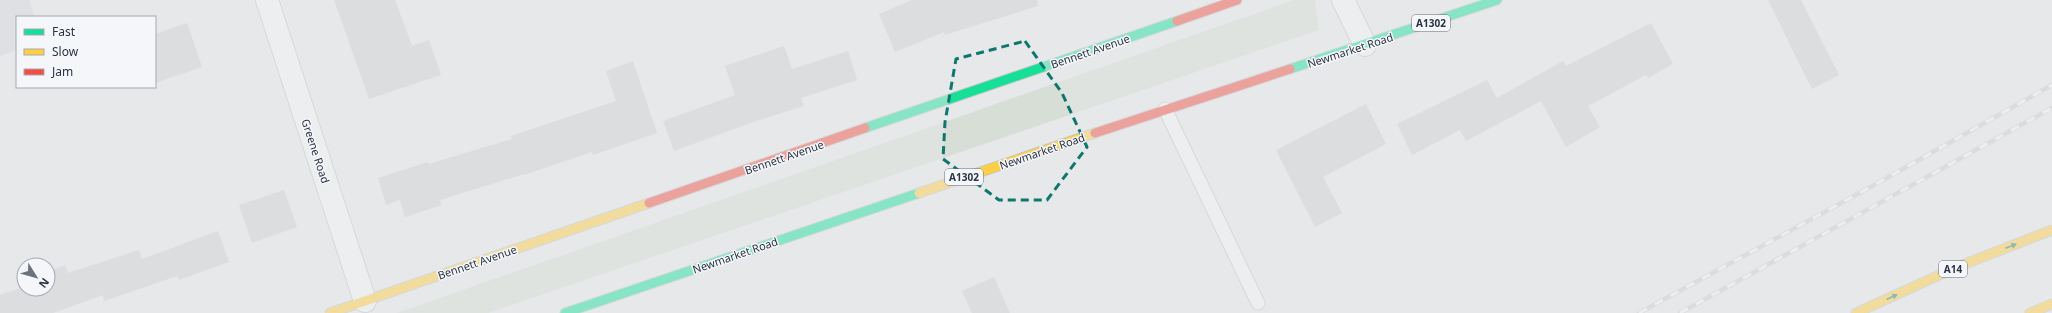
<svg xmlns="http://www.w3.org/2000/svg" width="2052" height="313" font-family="'Noto Sans',sans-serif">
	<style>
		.built { fill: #d4d7dd }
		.green { fill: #d6ded6 }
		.building { fill: #ced0d3 }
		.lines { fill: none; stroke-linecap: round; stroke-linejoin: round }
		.lane-casing { stroke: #c4c6c8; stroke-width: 15 }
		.street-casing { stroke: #c4c6c8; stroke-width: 24 }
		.fast-casing { stroke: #c4c6c8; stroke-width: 11 }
		.slow-casing { stroke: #c4c6c8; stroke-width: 11 }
		.jam-casing { stroke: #c4c6c8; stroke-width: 11 }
		.lane { stroke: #f5f6f7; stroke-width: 13 }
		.street { stroke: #f5f6f7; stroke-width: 22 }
		.fast { stroke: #16e098; stroke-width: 9 }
		.slow { stroke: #ffcf43; stroke-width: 9 }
		.jam { stroke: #f24e42; stroke-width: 9 }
		.rail-casing { stroke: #cecfd2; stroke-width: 4.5 }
		.rail { stroke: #f4f6f9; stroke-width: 3; stroke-dasharray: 9; stroke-linecap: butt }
		.oneway { fill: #22816a }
		.marked { fill: none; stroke: #0f766e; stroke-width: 3; stroke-dasharray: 8 5; stroke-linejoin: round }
		.labels { text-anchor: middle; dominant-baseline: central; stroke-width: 3; stroke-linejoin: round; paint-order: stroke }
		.shield { fill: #f4f6f9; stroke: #676e7b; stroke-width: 1 }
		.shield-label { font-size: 10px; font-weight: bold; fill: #2b3445 }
		.street-label { font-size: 11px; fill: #2b3445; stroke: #f4f6f9 }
	</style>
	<rect width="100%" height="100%" fill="#e6e8ea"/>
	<path class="built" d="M0,0H29L35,17H17V50L0,56Z"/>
	<path class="green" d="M1294,0H1315L1319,30L488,313H397Z"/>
	<path class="building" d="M334,0H395L412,46L429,40L441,75L369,99Z
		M912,0H1037L1038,6L945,35L944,32L895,52L879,14Z
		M1768,0H1801L1839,75L1812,89Z
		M187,23L202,67L155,83V34Z
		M1651,23L1673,64L1648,78L1646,75L1588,106L1600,127L1566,147L1541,101L1466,141L1460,130L1412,155L1397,124L1487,80L1497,98L1563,61L1566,66Z
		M784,46L792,69L848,51L857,80L801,98L804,106L756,121L674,151L663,121L735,95L725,66Z
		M633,61L657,133L593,155L592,152L524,175V174L440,200L442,205L405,217L400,200L386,205L378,178L428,162L429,164L512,139L511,136L616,101L606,71Z
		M1366,104L1386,144L1323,177L1342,213L1315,227L1276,150Z
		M284,190L297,227L252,243L239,205Z
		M218,231L229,262L179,280L177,276L104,301L103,295L53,313H0V295L20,288L18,282L24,279V289H48V271L65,265L68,273L139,250L142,259Z
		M994,277L1010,313H972L962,291Z"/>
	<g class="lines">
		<defs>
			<path id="lane" d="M1165,109L1258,303"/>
			<path id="street" d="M267,0L365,301
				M1343,0L1365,45"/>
			<path id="fast" d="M1290,69L1497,0
				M865,128L1177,21
				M565,313L919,193"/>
			<path id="slow" d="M919,193L1095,133
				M330,313L649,203
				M1856,313L1957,267L2052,230
				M2030,313L2052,304"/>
			<path id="jam" d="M1177,21L1237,0
				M1095,133L1290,69
				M649,203L865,128"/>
		</defs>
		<use href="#lane" class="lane-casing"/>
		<use href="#street" class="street-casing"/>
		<use href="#fast" class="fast-casing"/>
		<use href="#slow" class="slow-casing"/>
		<use href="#jam" class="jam-casing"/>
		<use href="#lane" class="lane"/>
		<use href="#street" class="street"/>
		<use href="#fast" class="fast"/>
		<use href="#slow" class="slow"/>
		<use href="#jam" class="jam"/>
		<defs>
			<path id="rail" d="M1639,313L1876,184L2052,85
				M1680,313L2052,108"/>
		</defs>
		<use href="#rail" class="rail-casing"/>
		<use href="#rail" class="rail"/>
	</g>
	<defs><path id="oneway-solid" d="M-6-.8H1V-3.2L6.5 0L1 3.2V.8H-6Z"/></defs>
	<g class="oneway">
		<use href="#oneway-solid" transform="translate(2011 246) rotate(-21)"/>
		<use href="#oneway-solid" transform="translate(1892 297) rotate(-25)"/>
	</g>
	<path d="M0 0H2052V313H0ZM1025,41L1062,93L1087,147L1047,200H999L943,159L945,122L956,59Z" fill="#e6e8ea" fill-opacity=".55" fill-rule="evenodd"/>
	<path class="marked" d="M1025,41L1062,93L1087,147L1047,200H999L943,159L945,122L956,59Z"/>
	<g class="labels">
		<g class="shield">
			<rect x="1412" y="15" width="38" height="16" rx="3"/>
			<rect x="945" y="169" width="38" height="16" rx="3"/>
			<rect x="1939" y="261" width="28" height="16" rx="3"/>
		</g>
		<g class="shield-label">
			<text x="1431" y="23">A1302</text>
			<text x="964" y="177">A1302</text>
			<text x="1953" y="269">A14</text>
		</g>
		<g class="street-label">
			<text transform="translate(1350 50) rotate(-18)">Newmarket Road</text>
			<text transform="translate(1090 51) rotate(-19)">Bennett Avenue</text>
			<text transform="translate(316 151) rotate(72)">Greene Road</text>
			<text transform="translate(1042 151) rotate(-19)">Newmarket Road</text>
			<text transform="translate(784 157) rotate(-19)">Bennett Avenue</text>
			<text transform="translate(735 255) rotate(-19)">Newmarket Road</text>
			<text transform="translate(477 262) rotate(-19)">Bennett Avenue</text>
		</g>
	</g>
	<rect x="16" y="16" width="140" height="72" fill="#f4f6f9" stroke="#a4a8b1"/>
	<rect x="24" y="29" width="20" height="6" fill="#16e098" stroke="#a4a8b1"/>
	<text x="52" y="36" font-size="12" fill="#2b3445">Fast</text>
	<rect x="24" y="49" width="20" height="6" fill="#ffcf43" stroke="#a4a8b1"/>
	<text x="52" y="56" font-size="12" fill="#2b3445">Slow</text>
	<rect x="24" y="69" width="20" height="6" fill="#f24e42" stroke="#a4a8b1"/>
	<text x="52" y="76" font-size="12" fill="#2b3445">Jam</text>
	<g transform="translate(36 277) rotate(127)"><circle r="19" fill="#f4f6f9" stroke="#a4a8b1"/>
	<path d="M0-3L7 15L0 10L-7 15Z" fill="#6c737f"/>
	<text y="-6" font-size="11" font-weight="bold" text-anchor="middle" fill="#2b3445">N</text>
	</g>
</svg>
